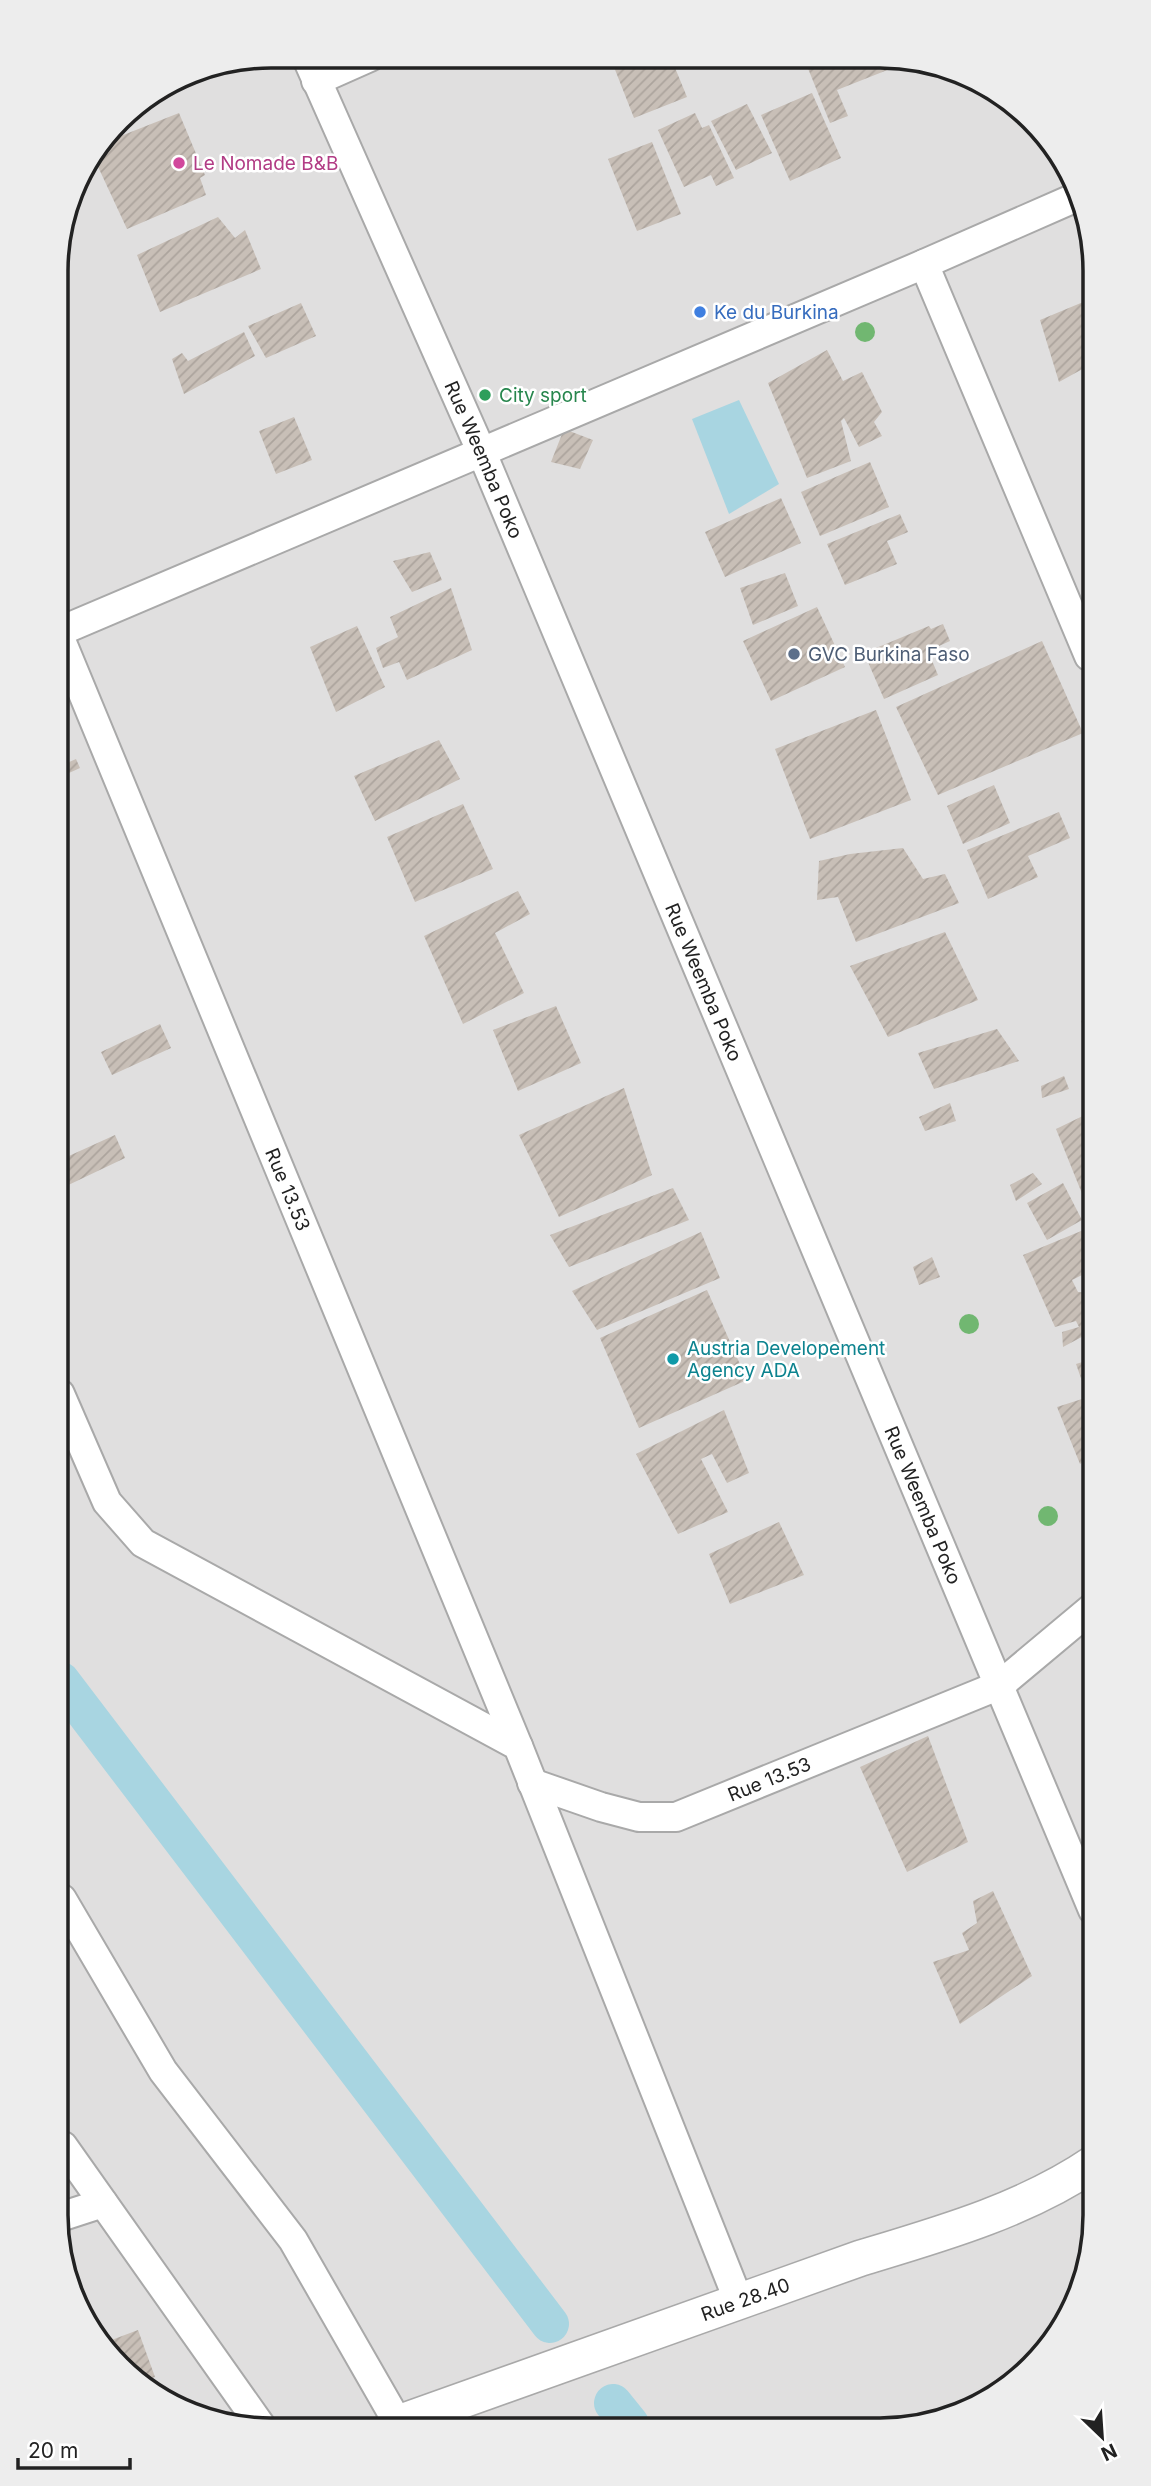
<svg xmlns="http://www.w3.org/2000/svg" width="1151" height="2486" font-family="Inter,sans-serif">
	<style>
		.residential { fill: #e0dfdf }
		.water { fill: #a8d5e1 }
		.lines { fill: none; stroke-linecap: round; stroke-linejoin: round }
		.canal { stroke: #a8d5e1; stroke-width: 38 }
		.building { fill: url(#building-hatch) }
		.minor-casing { stroke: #a9a9a9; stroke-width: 32 }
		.tertiary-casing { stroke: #a9a9a9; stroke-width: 38 }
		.minor { stroke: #fff; stroke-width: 28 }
		.tertiary { stroke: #fff; stroke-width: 35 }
		.tree { fill: #71b771 }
		.hotel-dot { fill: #d1479c; stroke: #fff; stroke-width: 2.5 }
		.shop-dot { fill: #3f7fe0; stroke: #fff; stroke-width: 2.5 }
		.leisure-dot { fill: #2e9e5b; stroke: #fff; stroke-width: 2.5 }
		.service-dot { fill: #5c6f8a; stroke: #fff; stroke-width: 2.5 }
		.culture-dot { fill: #0f9aa8; stroke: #fff; stroke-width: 2.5 }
		.labels { text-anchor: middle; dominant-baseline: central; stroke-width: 5; stroke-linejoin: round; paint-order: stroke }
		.hotel-label { font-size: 19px; fill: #b23c85; stroke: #fff; text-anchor: start }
		.shop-label { font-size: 19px; fill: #366cbe; stroke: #fff; text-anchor: start }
		.leisure-label { font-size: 19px; fill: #27864d; stroke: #fff; text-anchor: start }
		.street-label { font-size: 19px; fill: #222; stroke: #fff }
		.service-label { font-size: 19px; fill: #4e5e75; stroke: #fff; text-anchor: start }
		.culture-label { font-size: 19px; fill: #0d838f; stroke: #fff; text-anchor: start }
		.rim { fill: none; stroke: #222; stroke-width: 3.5 }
	</style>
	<defs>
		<pattern id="building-hatch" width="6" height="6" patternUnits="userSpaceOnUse" patternTransform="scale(1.75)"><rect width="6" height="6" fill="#c8bfb7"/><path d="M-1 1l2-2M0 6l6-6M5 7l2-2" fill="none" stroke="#aca49d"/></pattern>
	</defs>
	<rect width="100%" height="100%" fill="#f2efe8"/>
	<path class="residential" d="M271,56L921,60L1022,110L1059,152L1088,215L1095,2229L1079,2297L1050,2346L1000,2394L936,2423L230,2426L129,2376L92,2334L63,2271L56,257L78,176L129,110L189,72Z"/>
	<path class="water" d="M739,400L779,484L729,514L692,419Z"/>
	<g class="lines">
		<path class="canal" d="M61,1681L550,2324
			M613,2403L630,2424"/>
	</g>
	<path class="building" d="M621,58H671L687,97L634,118L612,62Z
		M823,59L898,60L900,65L837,90L848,116L830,123L807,66Z
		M812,93L841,158L790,181L761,115Z
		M747,104L772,153L736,170L711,121Z
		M179,113L205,175L200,178L206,195L127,229L93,156L103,143Z
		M695,113L702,128L709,125L734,178L716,186L711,175L684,187L658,130Z
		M652,142L681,214L637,231L608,159Z
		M218,217L235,238L245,230L261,269L160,312L137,255Z
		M1088,300V366L1059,382L1040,320Z
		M301,303L316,336L266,358L248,326Z
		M244,332L255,356L184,394L172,359L182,353L188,361Z
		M827,350L843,381L862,372L882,412L874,422L882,436L859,447L844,418L841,421L851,461L807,478L768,383Z
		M294,417L312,460L276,474L259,431Z
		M564,429L593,440L580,469L551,462Z
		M870,462L889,507L820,536L801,492Z
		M781,498L801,543L725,577L705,532Z
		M900,514L908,532L887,541L897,564L845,585L827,544Z
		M430,552L442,580L412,592L393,561Z
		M785,573L798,606L753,625L740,588Z
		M451,588L472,650L407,680L399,662L383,668L376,648L398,637L390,617Z
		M817,607L845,667L771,701L743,641Z
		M943,624L950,641L928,651L938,675L884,699L864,653L929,626L931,629Z
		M357,626L385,687L336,712L310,647Z
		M1042,641L1083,733L938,795L896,707Z
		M876,710L911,800L810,839L775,749Z
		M439,740L460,779L375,821L354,776Z
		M76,759L80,768L58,778V767Z
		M994,785L1010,823L963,844L947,806Z
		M463,804L493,869L415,902L387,837Z
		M1059,812L1070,838L1028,856L1038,877L988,899L967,850Z
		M903,848L923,879L945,874L959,903L856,942L838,897L817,900L819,861L850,854Z
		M518,891L530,914L495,933L524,993L463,1024L424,936Z
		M945,932L978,1000L888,1037L850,966Z
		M556,1006L581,1063L518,1091L493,1030Z
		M1090,1015V1044L1081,1021Z
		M59,1016L69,1038L59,1042Z
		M160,1024L171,1048L112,1075L101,1052Z
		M997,1029L1019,1061L934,1089L918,1053Z
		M1064,1076L1069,1089L1042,1098L1041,1086Z
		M624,1088L652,1175L559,1217L519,1135Z
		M950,1103L956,1121L925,1131L919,1117Z
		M1091,1112V1216L1056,1129Z
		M115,1135L125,1158L60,1189V1160Z
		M1033,1173L1042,1184L1016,1201L1010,1185Z
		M1063,1183L1082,1220L1047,1240L1027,1203Z
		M673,1188L689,1220L569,1267L550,1235Z
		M1086,1229L1091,1241V1278L1087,1280L1082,1275L1072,1280L1078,1292L1091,1293V1332L1063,1347L1062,1332L1079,1327L1076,1321L1055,1327L1023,1255Z
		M701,1232L720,1278L597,1330L572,1291Z
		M932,1257L940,1277L919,1285L913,1267Z
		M707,1290L747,1380L639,1428L600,1338Z
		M1092,1359V1407H1091L1076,1364Z
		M1082,1399L1092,1428V1456L1080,1464L1057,1407Z
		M724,1410L749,1473L727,1483L712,1454L701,1459L728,1512L678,1534L636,1454Z
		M779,1522L804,1575L730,1604L709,1554Z
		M928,1736L968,1842L907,1872L860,1767Z
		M993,1891L1032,1976L960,2024L933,1962L969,1950L962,1933L977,1923L973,1901Z
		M138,2330L155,2377L140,2382L129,2376L101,2344Z"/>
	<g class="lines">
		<defs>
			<g id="minor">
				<path id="s1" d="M306,56L482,453L1093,1910"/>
				<path d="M316,81L370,57"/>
				<path d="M924,264L1089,656"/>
				<path d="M58,632L924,264L1079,196"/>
				<path id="s2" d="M58,633L518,1746"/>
				<path d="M60,1394L107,1502L143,1543L518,1746L739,2302"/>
				<path id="s3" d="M532,1783L601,1807L639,1817H676L1000,1685L1092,1608"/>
				<path d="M62,1899L163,2071L293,2240L398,2423"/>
				<path d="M63,2146L261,2426"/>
				<path d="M63,2216L103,2203"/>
			</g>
			<g id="tertiary">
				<path id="s4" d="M393,2425L861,2258C941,2234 1025,2210 1094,2163"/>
			</g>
		</defs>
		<use href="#minor" class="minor-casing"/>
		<use href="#tertiary" class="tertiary-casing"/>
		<use href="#minor" class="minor"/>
		<use href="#tertiary" class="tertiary"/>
	</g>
	<g class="tree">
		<circle cx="865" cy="332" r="10"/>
		<circle cx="969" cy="1324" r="10"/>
		<circle cx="1048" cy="1516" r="10"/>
	</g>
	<circle class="hotel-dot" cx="179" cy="163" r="7"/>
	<circle class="shop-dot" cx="700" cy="312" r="7"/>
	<circle class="leisure-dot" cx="485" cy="395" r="7"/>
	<circle class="service-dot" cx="794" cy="654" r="7"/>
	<circle class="culture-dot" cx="673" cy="1359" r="7"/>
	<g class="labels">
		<g class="hotel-label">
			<text x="193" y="163">Le Nomade B&amp;B</text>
		</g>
		<g class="shop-label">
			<text x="714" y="312">Ke du Burkina</text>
		</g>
		<g class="leisure-label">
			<text x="499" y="395">City sport</text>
		</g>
		<g class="street-label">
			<text stroke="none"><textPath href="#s1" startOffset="441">Rue Weemba Poko</textPath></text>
			<text stroke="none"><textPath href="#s1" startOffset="1008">Rue Weemba Poko</textPath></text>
			<text stroke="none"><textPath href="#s2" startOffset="602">Rue 13.53</textPath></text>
			<text stroke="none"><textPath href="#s1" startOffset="1575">Rue Weemba Poko</textPath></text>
			<text stroke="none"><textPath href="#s3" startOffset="250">Rue 13.53</textPath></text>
			<text stroke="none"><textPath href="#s4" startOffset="374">Rue 28.40</textPath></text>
		</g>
		<g class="service-label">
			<text x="808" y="654">GVC Burkina Faso</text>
		</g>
		<g class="culture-label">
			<text x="687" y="1348">Austria Developement<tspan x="687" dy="22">Agency ADA</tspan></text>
		</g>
	</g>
	<path d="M0 0H1151V2486H0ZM271 68H880A203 203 0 0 1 1083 271V2215A203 203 0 0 1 880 2418H271A203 203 0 0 1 68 2215V271A203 203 0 0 1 271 68Z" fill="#ededed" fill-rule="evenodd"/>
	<path class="rim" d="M271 68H880A203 203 0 0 1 1083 271V2215A203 203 0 0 1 880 2418H271A203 203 0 0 1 68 2215V271A203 203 0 0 1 271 68Z"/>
	<g transform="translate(1102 2437) rotate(155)" stroke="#ffffff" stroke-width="5" paint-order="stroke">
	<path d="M0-5L12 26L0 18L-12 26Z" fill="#222222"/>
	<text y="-10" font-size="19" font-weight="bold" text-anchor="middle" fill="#222222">N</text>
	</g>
	<path d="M18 2458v10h112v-10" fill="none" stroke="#222222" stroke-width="3.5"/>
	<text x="28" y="2458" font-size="21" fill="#222222" stroke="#ffffff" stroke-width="5" paint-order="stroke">20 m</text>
</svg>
